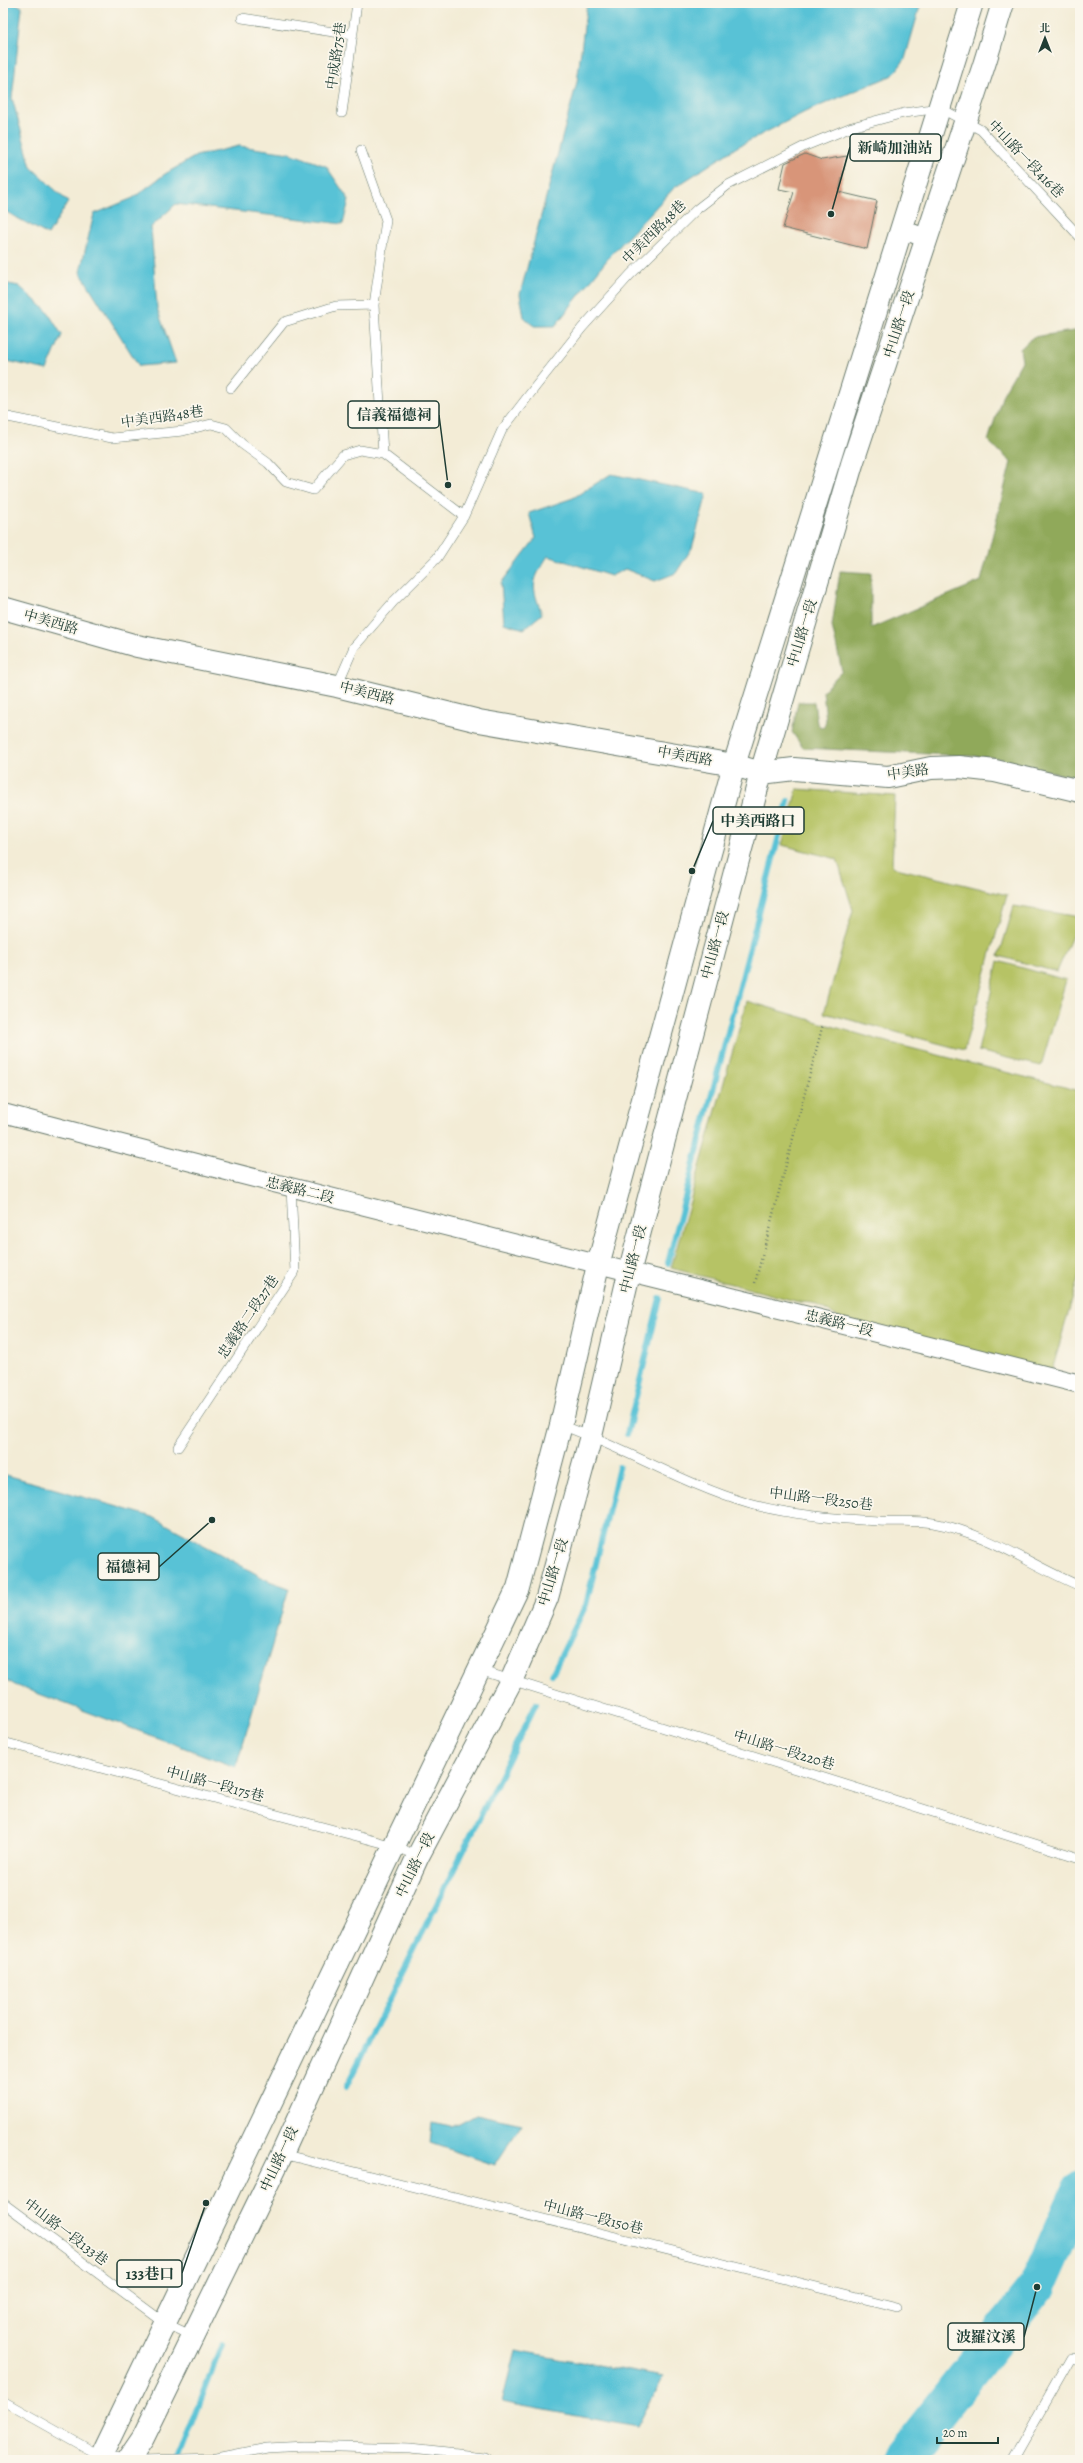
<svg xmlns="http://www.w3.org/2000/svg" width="1083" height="2463" font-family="Alegreya,'Noto Serif TC',serif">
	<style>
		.green { fill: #b6c365; stroke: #6a804c }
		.forest { fill: #90a95a; stroke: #587347 }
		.water { fill: #59c2d6; stroke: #3c8085 }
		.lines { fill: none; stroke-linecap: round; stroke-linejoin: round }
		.stream { stroke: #59c2d6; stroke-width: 6 }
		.river { stroke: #59c2d6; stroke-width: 37 }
		.building { fill: #d89579 }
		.service-casing { stroke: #697a6d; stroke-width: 10 }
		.minor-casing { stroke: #697a6d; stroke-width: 20 }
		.tertiary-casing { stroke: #697a6d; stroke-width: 24 }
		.path { stroke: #697a6d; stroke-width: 2.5; stroke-dasharray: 1 3; stroke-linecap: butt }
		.service { stroke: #fff; stroke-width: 9 }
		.minor { stroke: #fff; stroke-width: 18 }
		.tertiary { stroke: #fff; stroke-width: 22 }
		.labels { text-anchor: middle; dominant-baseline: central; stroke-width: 3.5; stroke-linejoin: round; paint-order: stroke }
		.street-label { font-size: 14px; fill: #1f3d34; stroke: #fbf7ec }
		.leader { fill: none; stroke: #1f3d34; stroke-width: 1.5 }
		.callout-dot { fill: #1f3d34; stroke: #fbf7ec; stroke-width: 1.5 }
		.callout { fill: #fbf7ec; stroke: #1f3d34; stroke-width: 1.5 }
		.callout-label { font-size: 15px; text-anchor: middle; font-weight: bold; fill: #1f3d34 }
	</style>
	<rect width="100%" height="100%" fill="#fbf7ec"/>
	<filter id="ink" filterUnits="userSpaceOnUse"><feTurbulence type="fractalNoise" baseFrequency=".025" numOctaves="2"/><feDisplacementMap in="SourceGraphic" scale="8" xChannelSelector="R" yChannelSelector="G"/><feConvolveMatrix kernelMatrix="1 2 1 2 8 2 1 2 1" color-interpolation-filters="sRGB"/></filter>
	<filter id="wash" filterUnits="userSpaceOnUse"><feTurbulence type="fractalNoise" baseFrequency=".012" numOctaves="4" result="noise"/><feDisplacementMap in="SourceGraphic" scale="16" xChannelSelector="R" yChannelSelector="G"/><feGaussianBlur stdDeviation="0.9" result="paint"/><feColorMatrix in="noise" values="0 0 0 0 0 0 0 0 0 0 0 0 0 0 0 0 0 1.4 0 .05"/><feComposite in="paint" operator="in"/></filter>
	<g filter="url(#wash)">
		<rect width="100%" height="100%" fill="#f3ecd6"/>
		<path class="green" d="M797,789L895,796L892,867L1007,895L964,1050L824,1013L853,910L837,859L782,845Z
			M1014,906L1080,917L1057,972L999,956Z
			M998,961L1066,980L1041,1066L978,1051Z
			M747,1001L879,1040L1080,1091V1271L1050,1378L863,1331L813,1303L799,1302L671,1268Z"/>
		<path class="forest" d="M1080,330V779L991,757L803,748L792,732L798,702H814L817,723L821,728L824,727L826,721L823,691L842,671L832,626L840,571L871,573V628L981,581L1011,462L988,441L1003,394L1022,361L1020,349L1033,337Z"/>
		<path class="water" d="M3,3H15L22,7L12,98L31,167L68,202L48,235L3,210Z
			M587,3H921L905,59L893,75L805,112L737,147L674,188L610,256L555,326H534L524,317L520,294L577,82Z
			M239,146L290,153L326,166L349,200L343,224L176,204L151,227L157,308L176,363L139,366L80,272L94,214L133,198L165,174L196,156Z
			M3,283L19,286L47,311L62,335L47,370L3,360Z
			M611,474L707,494L692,548L676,573L655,581L625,569L611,576L548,556C531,582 531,585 542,614L524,629L504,623L501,583L536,538L529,513L573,498Z
			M3,1474L153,1517L269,1581L289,1588L236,1767L15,1685L3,1678Z
			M476,2114L522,2124L495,2165L430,2143L432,2123L452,2127Z
			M515,2350L663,2377L637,2427L502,2402Z"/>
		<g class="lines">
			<path class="stream" d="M668,1263L788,801
				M627,1434L660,1298
				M552,1674L586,1605L619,1467
				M346,2087L536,1704
				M178,2460L222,2344"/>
			<path class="river" d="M900,2460L1037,2287L1080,2190"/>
		</g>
		<g id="blocks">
			<path class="building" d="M805,154L822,160L847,156L839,192L877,201L867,249L783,228L794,192L779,189L785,163Z"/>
		</g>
	</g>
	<g filter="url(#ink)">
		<use href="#blocks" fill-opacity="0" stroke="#697a6d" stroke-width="1"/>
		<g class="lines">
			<defs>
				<path id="service" d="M242,18L353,35
					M342,113L357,3
					M361,150L386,220L374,305L383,454
					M231,388L284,322L336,306L374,305
					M3,416L112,438L183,431L211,424L226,428L242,444L268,463L286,482L313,490L343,455L360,450L383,454L464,516
					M337,686L354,647L394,601L437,558L464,516L502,430L536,386L582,328L630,275L697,209L728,185L805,146L852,127L904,113L940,108L981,130L1080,237
					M561,1425C625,1448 685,1485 750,1504C791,1515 838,1519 879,1521C897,1522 916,1520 933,1523C988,1533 1030,1565 1080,1586
					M178,1447L295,1271L291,1188
					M479,1670L1080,1858
					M3,1742L394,1846L418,1856
					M282,2154L897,2307
					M3,2203L165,2323L193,2336
					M3,2401L101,2456L126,2460
					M141,2460L217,2458L267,2448L305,2446L410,2449L485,2457
					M1013,2460L1071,2358L1080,2360"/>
				<path id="minor" d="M901,229L928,239
					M3,1113C361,1208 721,1293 1080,1384"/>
				<path id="tertiary" d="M3,608L137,646L337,686L479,721L734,765L761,773L794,769L888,777L931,768L959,767L995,771L1080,791
					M99,2460L518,1588L561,1425L598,1265L734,765L972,3
					M128,2460L143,2438L282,2154L418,1856L512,1679L547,1598L591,1436L629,1273L761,773L852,464L984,65L1003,3"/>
			</defs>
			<use href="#service" class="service-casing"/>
			<use href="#minor" class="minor-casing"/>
			<use href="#tertiary" class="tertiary-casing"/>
			<path class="path" d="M755,1283L823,1024"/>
			<use href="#service" class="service"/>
			<use href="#minor" class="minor"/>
			<use href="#tertiary" class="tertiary"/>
		</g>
	</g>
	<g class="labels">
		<g class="street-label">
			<text transform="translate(336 56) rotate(-82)">中成路75巷</text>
			<text transform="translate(1026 159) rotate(46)">中山路一段416巷</text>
			<text transform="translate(654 232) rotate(-45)">中美西路48巷</text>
			<text transform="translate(899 324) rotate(-72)">中山路一段</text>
			<text transform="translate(162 417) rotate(-8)">中美西路48巷</text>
			<text transform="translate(51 622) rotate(16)">中美西路</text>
			<text transform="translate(802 633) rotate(-73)">中山路一段</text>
			<text transform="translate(367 693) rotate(14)">中美西路</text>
			<text transform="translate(685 756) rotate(10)">中美西路</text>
			<text transform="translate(908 772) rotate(-8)">中美路</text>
			<text transform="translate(715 945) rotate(-75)">中山路一段</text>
			<text transform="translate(300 1190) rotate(14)">忠義路二段</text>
			<text transform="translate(633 1259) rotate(-76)">中山路一段</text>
			<text transform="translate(248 1317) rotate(-56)">忠義路二段27巷</text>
			<text transform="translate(839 1323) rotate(14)">忠義路一段</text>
			<text transform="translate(821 1499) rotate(7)">中山路一段250巷</text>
			<text transform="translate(553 1572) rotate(-73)">中山路一段</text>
			<text transform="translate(784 1750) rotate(17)">中山路一段220巷</text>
			<text transform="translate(215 1784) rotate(15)">中山路一段175巷</text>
			<text transform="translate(415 1865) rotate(-64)">中山路一段</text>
			<text transform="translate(279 2159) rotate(-65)">中山路一段</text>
			<text transform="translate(593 2217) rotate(14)">中山路一段150巷</text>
			<text transform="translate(66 2232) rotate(37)">中山路一段133巷</text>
		</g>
	</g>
	<path class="leader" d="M831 214L850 147M448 485L439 415M692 871L713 821M212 1520L159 1567M206 2203L182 2273M1037 2287L1024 2337"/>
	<g class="callout-dot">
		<circle cx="831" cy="214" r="4"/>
		<circle cx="448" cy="485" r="4"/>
		<circle cx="692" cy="871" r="4"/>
		<circle cx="212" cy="1520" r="4"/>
		<circle cx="206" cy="2203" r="4"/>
		<circle cx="1037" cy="2287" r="4"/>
	</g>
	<g class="callout">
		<rect x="850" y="134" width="91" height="27" rx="4"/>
		<rect x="348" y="401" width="91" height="27" rx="4"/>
		<rect x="713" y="807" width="91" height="27" rx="4"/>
		<rect x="98" y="1553" width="61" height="27" rx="4"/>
		<rect x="117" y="2260" width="65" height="27" rx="4"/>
		<rect x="948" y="2323" width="76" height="27" rx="4"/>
	</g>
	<g class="callout-label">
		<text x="895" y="153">新崎加油站</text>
		<text x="394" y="420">信義福德祠</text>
		<text x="758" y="826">中美西路口</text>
		<text x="128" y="1572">福德祠</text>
		<text x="150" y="2279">133巷口</text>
		<text x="986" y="2342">波羅汶溪</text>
	</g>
	<rect width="1083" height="2463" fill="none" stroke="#fbf7ec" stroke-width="16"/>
	<g transform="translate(1045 38)" stroke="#fbf7ec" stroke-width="3" paint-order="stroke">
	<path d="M0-3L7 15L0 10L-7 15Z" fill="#1f3d34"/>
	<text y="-6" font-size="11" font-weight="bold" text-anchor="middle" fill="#1f3d34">北</text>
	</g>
	<path d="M937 2437v6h61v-6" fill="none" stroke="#1f3d34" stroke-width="2"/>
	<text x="943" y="2437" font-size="12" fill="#1f3d34" stroke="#fbf7ec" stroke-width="3" paint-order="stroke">20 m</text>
</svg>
